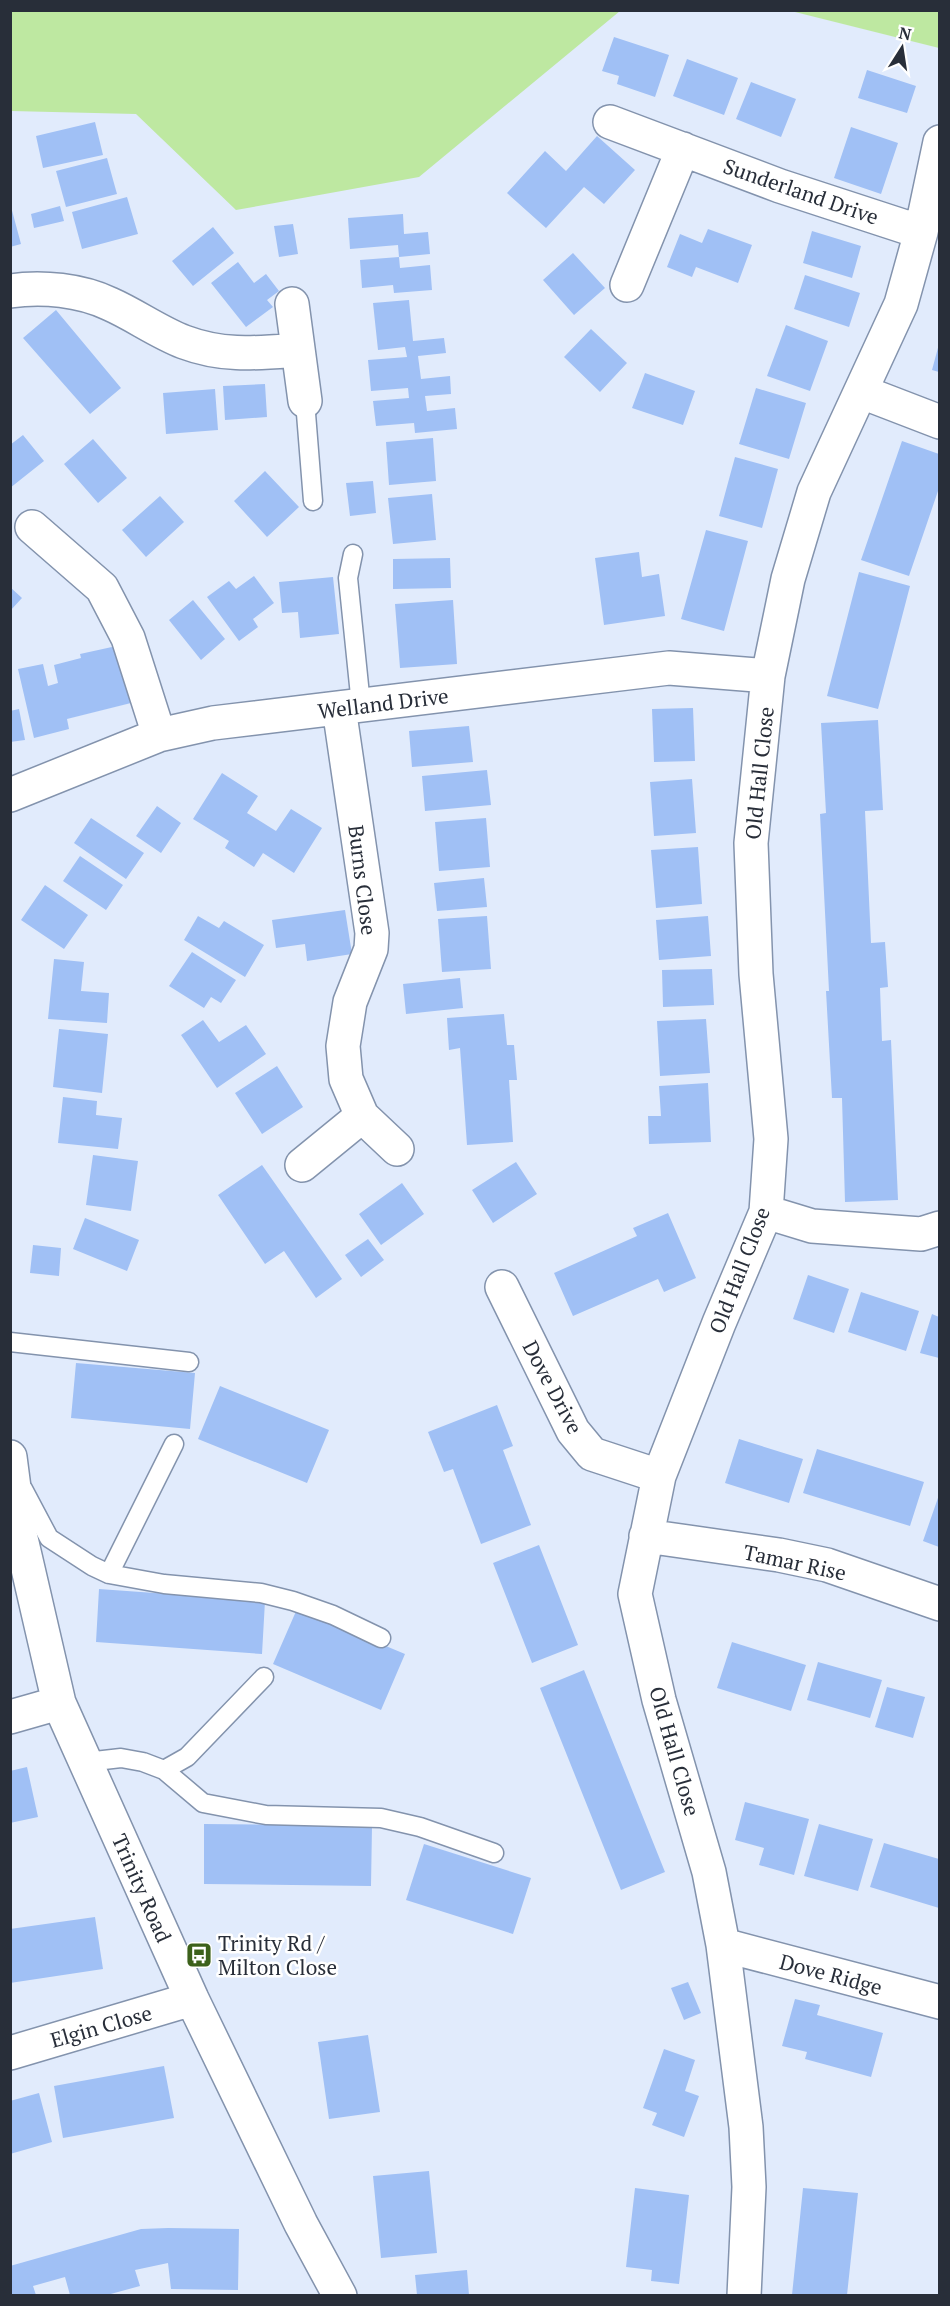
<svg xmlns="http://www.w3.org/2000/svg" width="950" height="2306" font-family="'PT Serif',serif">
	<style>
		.green { fill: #bee8a1 }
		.building { fill: #a0c0f5 }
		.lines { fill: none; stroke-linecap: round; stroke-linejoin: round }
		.lane-casing { stroke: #8393ad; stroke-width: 21 }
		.street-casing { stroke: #8393ad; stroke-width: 36 }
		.lane { stroke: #fff; stroke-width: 18 }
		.street { stroke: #fff; stroke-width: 33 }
		.labels { text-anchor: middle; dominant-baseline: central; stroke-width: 5; stroke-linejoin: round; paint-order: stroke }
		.street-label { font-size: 21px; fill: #282e39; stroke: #fff }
		.poi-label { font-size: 21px; fill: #282e39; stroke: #fff; text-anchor: start }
	</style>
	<rect width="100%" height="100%" fill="#e1ebfc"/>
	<path class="green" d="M11,10H620V11L419,177L236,210L136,114L11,111Z
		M791,11H939V48Z"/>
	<path class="building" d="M614,37L669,55L655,97L617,84L619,76L602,71Z
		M687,59L738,78L724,115L673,96Z
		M867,70L916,86L907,113L858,98Z
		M751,82L796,99L781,137L736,119Z
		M95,122L103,155L43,168L36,136Z
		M851,127L898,143L881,194L834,178Z
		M597,136L635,170L604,204L584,187L546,228L507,193L545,151L566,171Z
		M107,158L117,194L66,207L56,171Z
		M127,197L138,234L82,249L72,212Z
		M10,203L21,244L10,247Z
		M60,206L64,221L34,228L31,214Z
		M403,214L404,234L428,232L430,254L399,257L398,245L350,249L348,218Z
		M293,224L298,254L279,257L274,226Z
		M213,227L234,253L193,286L172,261Z
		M708,229L752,245L738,283L696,267L692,277L667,267L680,234L702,243Z
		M812,231L861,246L852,278L803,263Z
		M573,253L605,288L574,315L543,280Z
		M399,257L400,268L430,265L432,290L394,293L393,285L362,288L360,260Z
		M238,262L254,283L266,274L279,291L267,300L273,307L246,327L211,283Z
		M805,275L860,293L849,327L794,309Z
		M409,300L413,341L444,338L446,353L418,356L421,379L450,376L451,394L425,396L427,411L455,408L457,429L415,433L414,423L376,426L373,401L409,398L408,388L371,391L368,360L407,357L405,347L378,350L373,303Z
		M56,310L121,388L90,414L23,338Z
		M786,325L828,341L810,391L767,376Z
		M591,329L627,363L600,392L564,357Z
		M939,344V372L932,370Z
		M645,373L695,391L683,425L632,408Z
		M265,384L267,417L225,420L223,386Z
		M756,388L806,403L789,459L739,444Z
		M215,389L218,430L166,434L163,393Z
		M23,435L44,461L10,488V445Z
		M433,438L436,481L389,485L386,442Z
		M93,439L127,478L98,503L64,464Z
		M902,441L939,454V488L909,576L861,560Z
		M735,457L778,469L762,528L719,516Z
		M265,471L299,507L267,537L234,501Z
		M373,481L376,513L350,516L346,483Z
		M432,494L436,540L393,544L388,498Z
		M160,496L184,522L146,557L122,530Z
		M706,530L748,541L724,631L681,619Z
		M639,552L642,577L659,574L665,616L604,625L595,558Z
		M450,558L451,588L393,589V559Z
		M859,572L910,586L878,709L827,696Z
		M254,576L274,603L253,619L258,627L239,641L207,597L229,581L236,589Z
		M333,577L339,634L300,638L298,612L282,613L279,582Z
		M10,587L22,598L10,611Z
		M193,600L225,639L201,660L169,620Z
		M453,600L457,664L400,668L395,604Z
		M121,645L135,702L67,719L69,729L34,738L18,669L43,664L48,686L58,683L54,665L81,658L80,654Z
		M693,708L695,761L654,762L652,709Z
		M19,709L25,740L10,742V711Z
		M878,720L883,810L865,811L871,943L885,942L888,987L880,988L882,1041L891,1040L898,1200L845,1202L842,1098H832L826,991H829L820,814L826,813L821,723Z
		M469,726L473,762L412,767L409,731Z
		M487,770L491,805L425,811L422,776Z
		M222,773L258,796L247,813L276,831L291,809L322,828L294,873L263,853L254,867L225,848L229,841L193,819Z
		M692,779L696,833L654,836L650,782Z
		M157,806L181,823L161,853L136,836Z
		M91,818L144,853L126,879L74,843Z
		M486,818L490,867L439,871L435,822Z
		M698,847L702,904L656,908L651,850Z
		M80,856L123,885L106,910L63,881Z
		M484,878L487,907L437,911L434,883Z
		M45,885L88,915L64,949L21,920Z
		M345,910L352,954L307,961L305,944L276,948L272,920Z
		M198,916L219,928L224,921L264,945L245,977L184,940Z
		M487,916L491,969L442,972L438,919Z
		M708,916L711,956L659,960L656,920Z
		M192,952L236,980L221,1003L211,997L204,1008L169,986Z
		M54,959L84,962L81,991L109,993L107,1023L48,1019Z
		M712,969L714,1005L663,1007L662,970Z
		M460,978L463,1008L406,1014L403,984Z
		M504,1014L507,1045H514L517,1080H509L513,1142L467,1145L460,1048L449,1050L447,1018Z
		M706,1019L710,1073L660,1076L657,1021Z
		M203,1020L219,1042L246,1025L266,1054L217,1088L181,1035Z
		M59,1029L108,1034L102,1093L53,1087Z
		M277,1066L303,1107L262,1134L235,1093Z
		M708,1083L711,1142L649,1144L648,1116H661L659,1086Z
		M63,1097L97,1101L96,1115L122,1118L118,1149L58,1143Z
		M93,1155L138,1161L131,1211L86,1205Z
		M516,1162L537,1194L493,1223L472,1190Z
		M262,1165L342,1279L316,1298L284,1251L265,1264L218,1195Z
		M402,1183L424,1214L381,1245L359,1214Z
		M668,1213L696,1278L664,1292L658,1279L573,1316L554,1273L637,1236L633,1228Z
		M85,1218L139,1240L127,1271L73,1249Z
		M368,1239L384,1260L361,1277L345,1255Z
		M33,1245L61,1248L59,1276L30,1273Z
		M808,1275L849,1289L834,1333L793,1319Z
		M861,1292L919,1311L906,1351L848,1332Z
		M932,1314L939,1317V1358L920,1353Z
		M76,1363L195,1373L190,1429L71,1418Z
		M220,1386L329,1430L307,1483L198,1439Z
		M497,1405L513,1446L503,1450L531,1525L481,1544L453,1469L444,1472L428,1432Z
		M739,1439L803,1459L789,1503L725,1483Z
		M817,1449L924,1482L910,1526L803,1493Z
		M939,1495V1547L923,1541Z
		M539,1545L578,1645L532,1663L493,1563Z
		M99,1589L265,1601L262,1654L96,1642Z
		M297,1609L405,1654L381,1710L273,1664Z
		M732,1642L806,1665L791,1711L717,1688Z
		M818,1662L882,1680L870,1718L807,1700Z
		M584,1670L665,1872L621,1890L540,1688Z
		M887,1687L925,1697L913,1738L875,1727Z
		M27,1767L38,1817L10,1823V1771Z
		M745,1802L809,1819L794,1875L759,1865L764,1848L735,1840Z
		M204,1824L372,1826L371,1886L204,1884Z
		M819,1824L873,1839L858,1891L804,1876Z
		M884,1843L939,1859V1908L870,1887Z
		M424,1844L531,1878L513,1934L406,1900Z
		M95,1917L103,1969L10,1983V1929Z
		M688,1982L701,2013L684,2020L671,1988Z
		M795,1999L820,2005L817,2015L883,2033L871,2077L805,2059L807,2052L782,2046Z
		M368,2035L380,2112L329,2119L318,2042Z
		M664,2049L695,2060L685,2091L699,2096L684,2137L652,2125L657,2113L643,2108Z
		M164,2066L174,2118L63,2138L54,2086Z
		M39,2093L52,2142L10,2154V2101Z
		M429,2171L437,2253L381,2258L373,2176Z
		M635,2188L689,2195L679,2284L651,2281L652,2270L626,2267Z
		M803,2188L858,2193L847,2295H792Z
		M168,2228L239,2229L238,2290L171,2289L168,2263L135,2270L140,2286L107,2295H70L65,2277L33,2286L36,2295H10V2266L141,2229Z
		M467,2270L469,2295H417L415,2275Z"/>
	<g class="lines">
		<defs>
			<path id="lane" d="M305,401L313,501
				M353,554L348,578L361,705
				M10,1342L189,1362
				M23,1489L49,1538L92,1566L109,1574L164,1584L261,1593L293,1601L333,1615L381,1638
				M109,1574L174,1444
				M86,1762L121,1758L143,1762L164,1770L203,1803L266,1815L381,1818L420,1827L494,1853
				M164,1770L187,1757L264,1677"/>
			<path id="street" d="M610,122L780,186L921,232
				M627,285L683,149
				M10,291C42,286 81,290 110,304C135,315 158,332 184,342C224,357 257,353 298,350
				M292,304L305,401
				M862,392L940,422
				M32,527L102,588L128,638L159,735
				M339,708L372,933L371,949L350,1002L343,1046L346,1079L362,1116L397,1149
				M10,795L159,735L213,723L669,668L768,676
				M302,1165L362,1116
				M766,1212L812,1226L921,1234L940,1228
				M502,1287L573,1431L592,1454L659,1476
				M10,1457L20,1534L59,1703L192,1999L301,2224L340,2296
				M646,1536L779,1555L827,1565L940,1604
				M10,1717L59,1703
				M723,1945L940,2002
				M10,2053L192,1999
				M744,2296L749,2187L746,2127L723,1945L709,1872L659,1700L635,1594L659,1476L719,1323L766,1212L771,1139L756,974L751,843L768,676L788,579L814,492L901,304L921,232L940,142"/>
		</defs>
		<use href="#lane" class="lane-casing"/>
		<use href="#street" class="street-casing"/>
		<use href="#lane" class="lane"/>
		<use href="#street" class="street"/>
	</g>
	<defs>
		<symbol id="bus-square" viewBox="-11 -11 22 22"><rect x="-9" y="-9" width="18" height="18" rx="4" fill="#3c611b" stroke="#fff"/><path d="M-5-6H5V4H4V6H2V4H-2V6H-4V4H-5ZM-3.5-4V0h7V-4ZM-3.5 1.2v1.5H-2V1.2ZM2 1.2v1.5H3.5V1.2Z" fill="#fff"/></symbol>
	</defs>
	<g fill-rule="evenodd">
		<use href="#bus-square" x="184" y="1940" width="30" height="30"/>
	</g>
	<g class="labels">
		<g class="street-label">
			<text transform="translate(801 191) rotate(19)">Sunderland Drive</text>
			<text transform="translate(383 703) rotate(-7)">Welland Drive</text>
			<text transform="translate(759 773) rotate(-84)">Old Hall Close</text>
			<text transform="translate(363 880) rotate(83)">Burns Close</text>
			<text transform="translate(739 1270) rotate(-69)">Old Hall Close</text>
			<text transform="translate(553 1387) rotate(62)">Dove Drive</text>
			<text transform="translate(795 1562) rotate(12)">Tamar Rise</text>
			<text transform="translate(675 1751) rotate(74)">Old Hall Close</text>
			<text transform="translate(142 1888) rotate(66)">Trinity Road</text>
			<text transform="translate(831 1974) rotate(15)">Dove Ridge</text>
			<text transform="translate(101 2026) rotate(-16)">Elgin Close</text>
		</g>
		<g class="poi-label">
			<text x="218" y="1943">Trinity Rd /<tspan x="218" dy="24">Milton Close</tspan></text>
		</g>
	</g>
	<rect width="950" height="2306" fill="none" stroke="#282e39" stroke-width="24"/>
	<g transform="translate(902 48) rotate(12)" stroke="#ffffff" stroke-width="4.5" paint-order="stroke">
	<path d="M0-4.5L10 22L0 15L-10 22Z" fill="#282e39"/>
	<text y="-9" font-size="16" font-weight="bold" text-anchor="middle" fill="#282e39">N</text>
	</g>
</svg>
